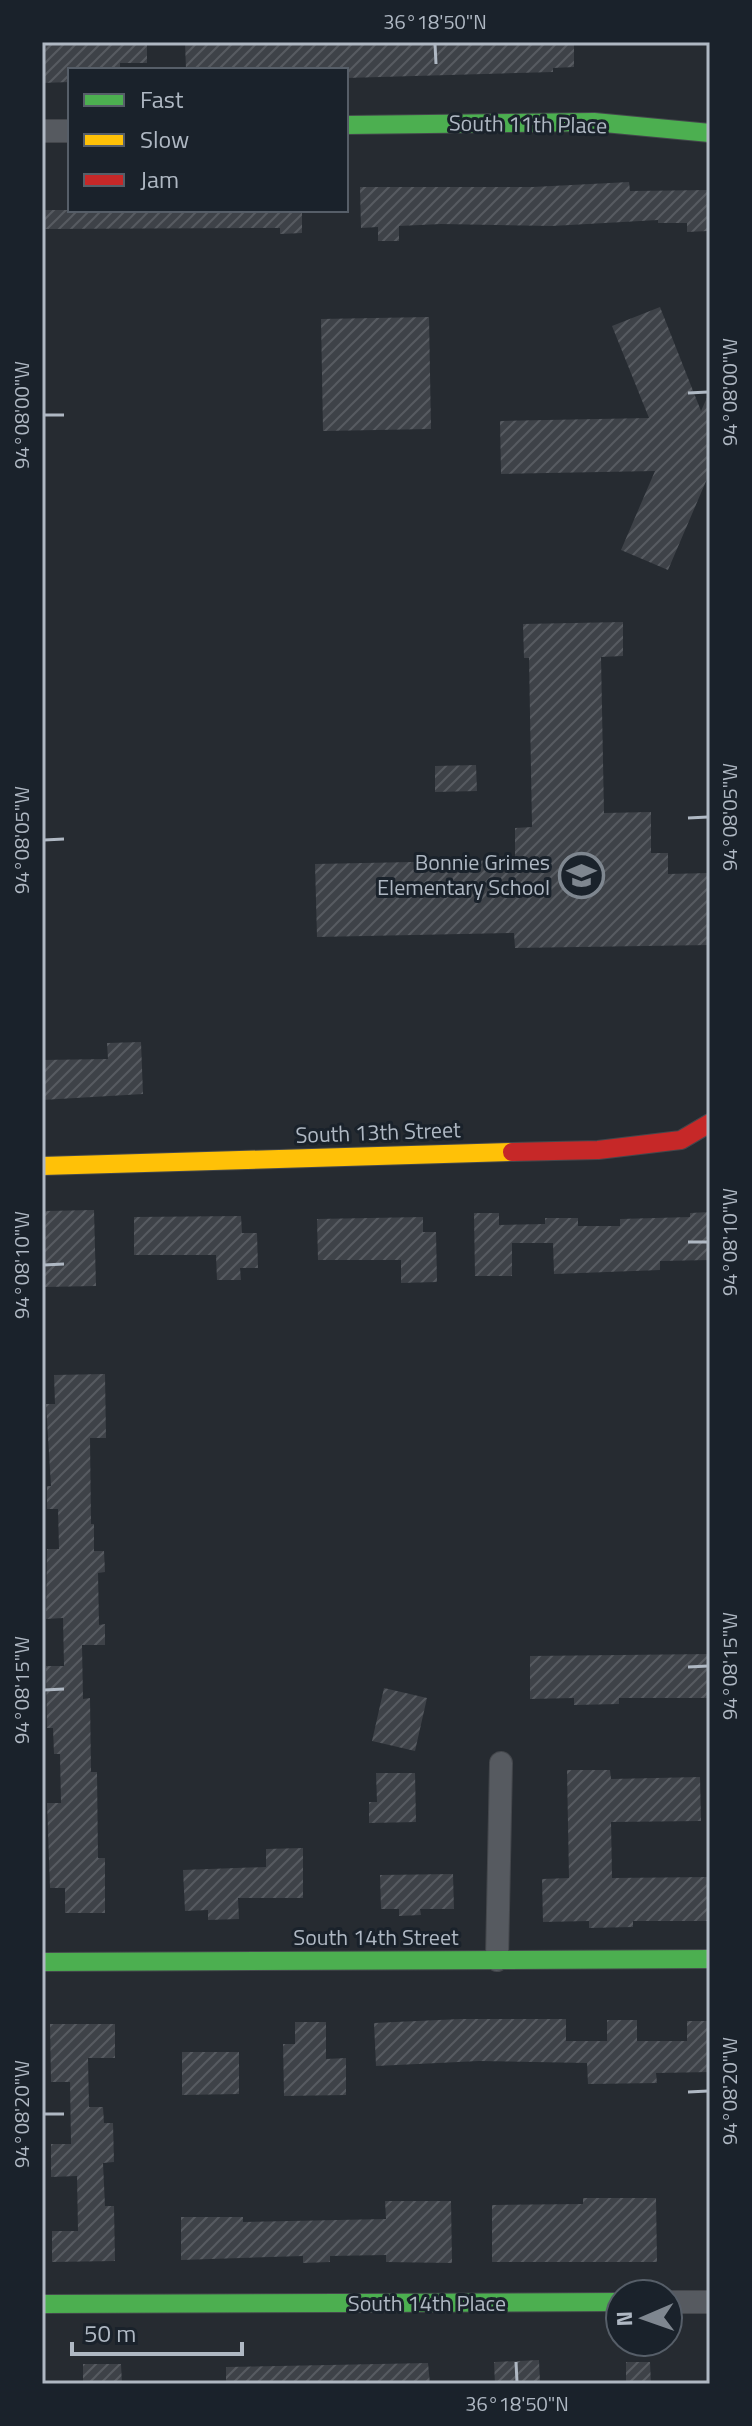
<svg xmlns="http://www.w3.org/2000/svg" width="752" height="2426" font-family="'Titillium Web',sans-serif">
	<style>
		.building { fill: url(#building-hatch) }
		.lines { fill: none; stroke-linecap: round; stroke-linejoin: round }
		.street-casing { stroke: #44474c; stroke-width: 24 }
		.fast-casing { stroke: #44474c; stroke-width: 20 }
		.slow-casing { stroke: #44474c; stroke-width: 20 }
		.jam-casing { stroke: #44474c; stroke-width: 20 }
		.street { stroke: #565a60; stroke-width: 22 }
		.fast { stroke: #4caf50; stroke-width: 18 }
		.slow { stroke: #ffc107; stroke-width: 18 }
		.jam { stroke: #c62828; stroke-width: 18 }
		.ticks { fill: none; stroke: #afb8c3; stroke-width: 3 }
		.labels { text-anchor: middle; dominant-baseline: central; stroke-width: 6; stroke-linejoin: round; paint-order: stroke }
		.street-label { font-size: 22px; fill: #afb8c3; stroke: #1a222b }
		.poi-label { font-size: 22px; fill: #afb8c3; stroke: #1a222b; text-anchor: end }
		.neatline { fill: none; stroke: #afb8c3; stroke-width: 3 }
		.ticks-label { font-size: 20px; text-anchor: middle; fill: #afb8c3 }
	</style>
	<defs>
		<pattern id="building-hatch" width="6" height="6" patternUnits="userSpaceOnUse" patternTransform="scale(2)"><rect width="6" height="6" fill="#3e4248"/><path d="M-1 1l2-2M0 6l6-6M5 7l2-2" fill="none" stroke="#575b61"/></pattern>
	</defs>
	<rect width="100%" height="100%" fill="#262b31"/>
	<path class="building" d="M42,42H147V63H120V70H70V82L42,83Z
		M185,42H574V67L553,68V72L346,78V70H186Z
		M629,182L630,191L710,190L708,231L687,232V223H658V220L552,226L441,224L399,226V241H378V227L361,228L360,187H533Z
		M42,210H302V233L280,234V228L42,229Z
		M660,307L701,411L710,391V472L668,570L621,550L655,471L501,474L500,421L649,418L612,326Z
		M429,317L431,429L323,431L321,319Z
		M623,622V656L601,657L604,813L651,812V853H668V874L708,873L710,945L515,948L514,933L317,937L315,864L515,860V828L532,827L529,658H524L523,624Z
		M476,765L477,791L435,792V766Z
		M141,1042L143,1094L42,1100V1060L108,1059L107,1043Z
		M94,1210L96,1286L45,1287L44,1211Z
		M710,1212V1260L660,1261V1270L554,1274L553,1243H512V1276H475L474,1213H499V1225L545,1224V1218H578V1226H620V1219L690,1217V1213Z
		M241,1216L242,1233H257L258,1268H240L241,1280H217L216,1255H134V1217Z
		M423,1217V1232H436L437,1282L401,1283V1260H318L317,1219Z
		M105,1374L106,1438H90L91,1524H94V1551H104L105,1572L98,1573L99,1625L105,1624V1645H82L83,1699L90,1698L91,1772H97L98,1858H105V1913H65V1888H50L47,1803H61L60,1754H54L53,1728H47L46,1666H64L63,1618L46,1619L47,1549H59L58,1509H47V1486H51L46,1404H55L54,1375Z
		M710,1654V1698H619V1704L574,1705V1698L530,1699V1656Z
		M384,1688L427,1698L415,1751L372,1741Z
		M567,1770H610L611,1779L700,1777L701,1821L611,1822L612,1878L710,1877V1921H633V1927L589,1928V1921L543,1922L542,1879L569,1878Z
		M376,1773H415L416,1822L369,1823V1802H377Z
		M303,1848V1898H238L239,1919L208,1920V1910L185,1911L183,1870L266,1867V1849Z
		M453,1874L454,1909H420L421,1915L399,1916V1909H381L380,1875Z
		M460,2019H566V2041H607V2020H637V2041H687V2021H710V2072L656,2073L657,2083L588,2084L587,2063L479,2061L376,2066L374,2023Z
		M295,2022H326V2059L346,2058V2095L284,2096L283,2044H295Z
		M50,2024H115V2058H88L89,2107H103L104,2123H113L114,2162L103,2163L105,2206H114L115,2261L52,2262V2231H78L77,2176L51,2177V2144H71L70,2082H51Z
		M182,2052H239V2094L182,2095Z
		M583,2198H656L657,2262H492V2205L583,2204Z
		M385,2201H451L452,2263L386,2262V2255L330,2256V2262L303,2263V2256L181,2260V2217H243V2222L386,2219Z
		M539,2360L540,2384H495L494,2362Z
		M626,2362H650L651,2384H626Z
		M428,2363L430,2384H226V2367Z
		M83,2364H121L122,2384H83Z"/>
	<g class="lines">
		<defs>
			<path id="street" d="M42,131H70
				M497,1960L501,1763
				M668,2302H710"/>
			<path id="fast" d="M346,125L594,122L710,133
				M42,1962L710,1959
				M42,2304L620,2302"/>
			<path id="slow" d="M42,1166L512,1152"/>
			<path id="jam" d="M512,1152L598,1150L681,1140L710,1123"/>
		</defs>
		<use href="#street" class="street-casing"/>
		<use href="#fast" class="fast-casing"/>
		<use href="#slow" class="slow-casing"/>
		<use href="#jam" class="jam-casing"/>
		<use href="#street" class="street"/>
		<use href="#fast" class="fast"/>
		<use href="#slow" class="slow"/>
		<use href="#jam" class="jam"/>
	</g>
	<path class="ticks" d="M435,44L436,64M688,393L708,392M44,415H64M688,818L708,817M44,840L64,839M688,1242H708M44,1265L64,1264M688,1667L708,1666M44,1690L64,1689M688,2092L708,2091M44,2114H64M516,2362L517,2382"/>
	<defs>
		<symbol id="school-ring" viewBox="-11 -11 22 22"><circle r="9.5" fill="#1a222b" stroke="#7f8790" stroke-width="1.5"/><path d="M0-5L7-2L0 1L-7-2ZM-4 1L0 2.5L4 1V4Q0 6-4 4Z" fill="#7f8790"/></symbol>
	</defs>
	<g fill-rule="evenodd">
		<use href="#school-ring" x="556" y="850" width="51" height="51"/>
	</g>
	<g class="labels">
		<g class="street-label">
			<text transform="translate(528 124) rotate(1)">South 11th Place</text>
			<text transform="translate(378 1132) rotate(-2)">South 13th Street</text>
			<text x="376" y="1937">South 14th Street</text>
			<text x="427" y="2303">South 14th Place</text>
		</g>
		<g class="poi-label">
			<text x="550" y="862">Bonnie Grimes<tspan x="550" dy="25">Elementary School</tspan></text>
		</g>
	</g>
	<rect width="752" height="2426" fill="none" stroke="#1a222b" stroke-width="88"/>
	<rect x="68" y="68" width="280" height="144" fill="#1a222b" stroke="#565e68" stroke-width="2"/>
	<rect x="84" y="94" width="40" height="12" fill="#4caf50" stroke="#565e68" stroke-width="2"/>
	<text x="140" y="108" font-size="24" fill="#afb8c3">Fast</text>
	<rect x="84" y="134" width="40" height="12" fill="#ffc107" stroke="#565e68" stroke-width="2"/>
	<text x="140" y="148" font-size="24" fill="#afb8c3">Slow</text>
	<rect x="84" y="174" width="40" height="12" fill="#c62828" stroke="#565e68" stroke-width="2"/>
	<text x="140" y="188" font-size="24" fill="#afb8c3">Jam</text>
	<g transform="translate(644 2318) rotate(268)"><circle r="38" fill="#1a222b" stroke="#565e68" stroke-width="2"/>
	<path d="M0-6L14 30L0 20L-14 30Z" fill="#7f8790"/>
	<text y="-12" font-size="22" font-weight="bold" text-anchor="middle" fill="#afb8c3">N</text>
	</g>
	<path d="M72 2342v12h170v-12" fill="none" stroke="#afb8c3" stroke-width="4"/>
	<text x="84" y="2342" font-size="24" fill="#afb8c3" stroke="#1a222b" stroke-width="6" paint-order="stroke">50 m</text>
	<rect x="44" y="44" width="664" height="2338" class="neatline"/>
	<g class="ticks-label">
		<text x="435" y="29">36°18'50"N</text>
		<text transform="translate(730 392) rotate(-90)" y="7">94°08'00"W</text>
		<text transform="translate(22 415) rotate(-90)" y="7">94°08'00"W</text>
		<text transform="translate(730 817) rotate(-90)" y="7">94°08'05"W</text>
		<text transform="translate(22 840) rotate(-90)" y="7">94°08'05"W</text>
		<text transform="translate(730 1242) rotate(-90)" y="7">94°08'10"W</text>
		<text transform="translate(22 1265) rotate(-90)" y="7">94°08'10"W</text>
		<text transform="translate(730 1666) rotate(-90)" y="7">94°08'15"W</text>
		<text transform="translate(22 1690) rotate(-90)" y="7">94°08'15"W</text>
		<text transform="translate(730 2091) rotate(-90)" y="7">94°08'20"W</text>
		<text transform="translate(22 2114) rotate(-90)" y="7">94°08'20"W</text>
		<text x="517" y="2411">36°18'50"N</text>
	</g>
</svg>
